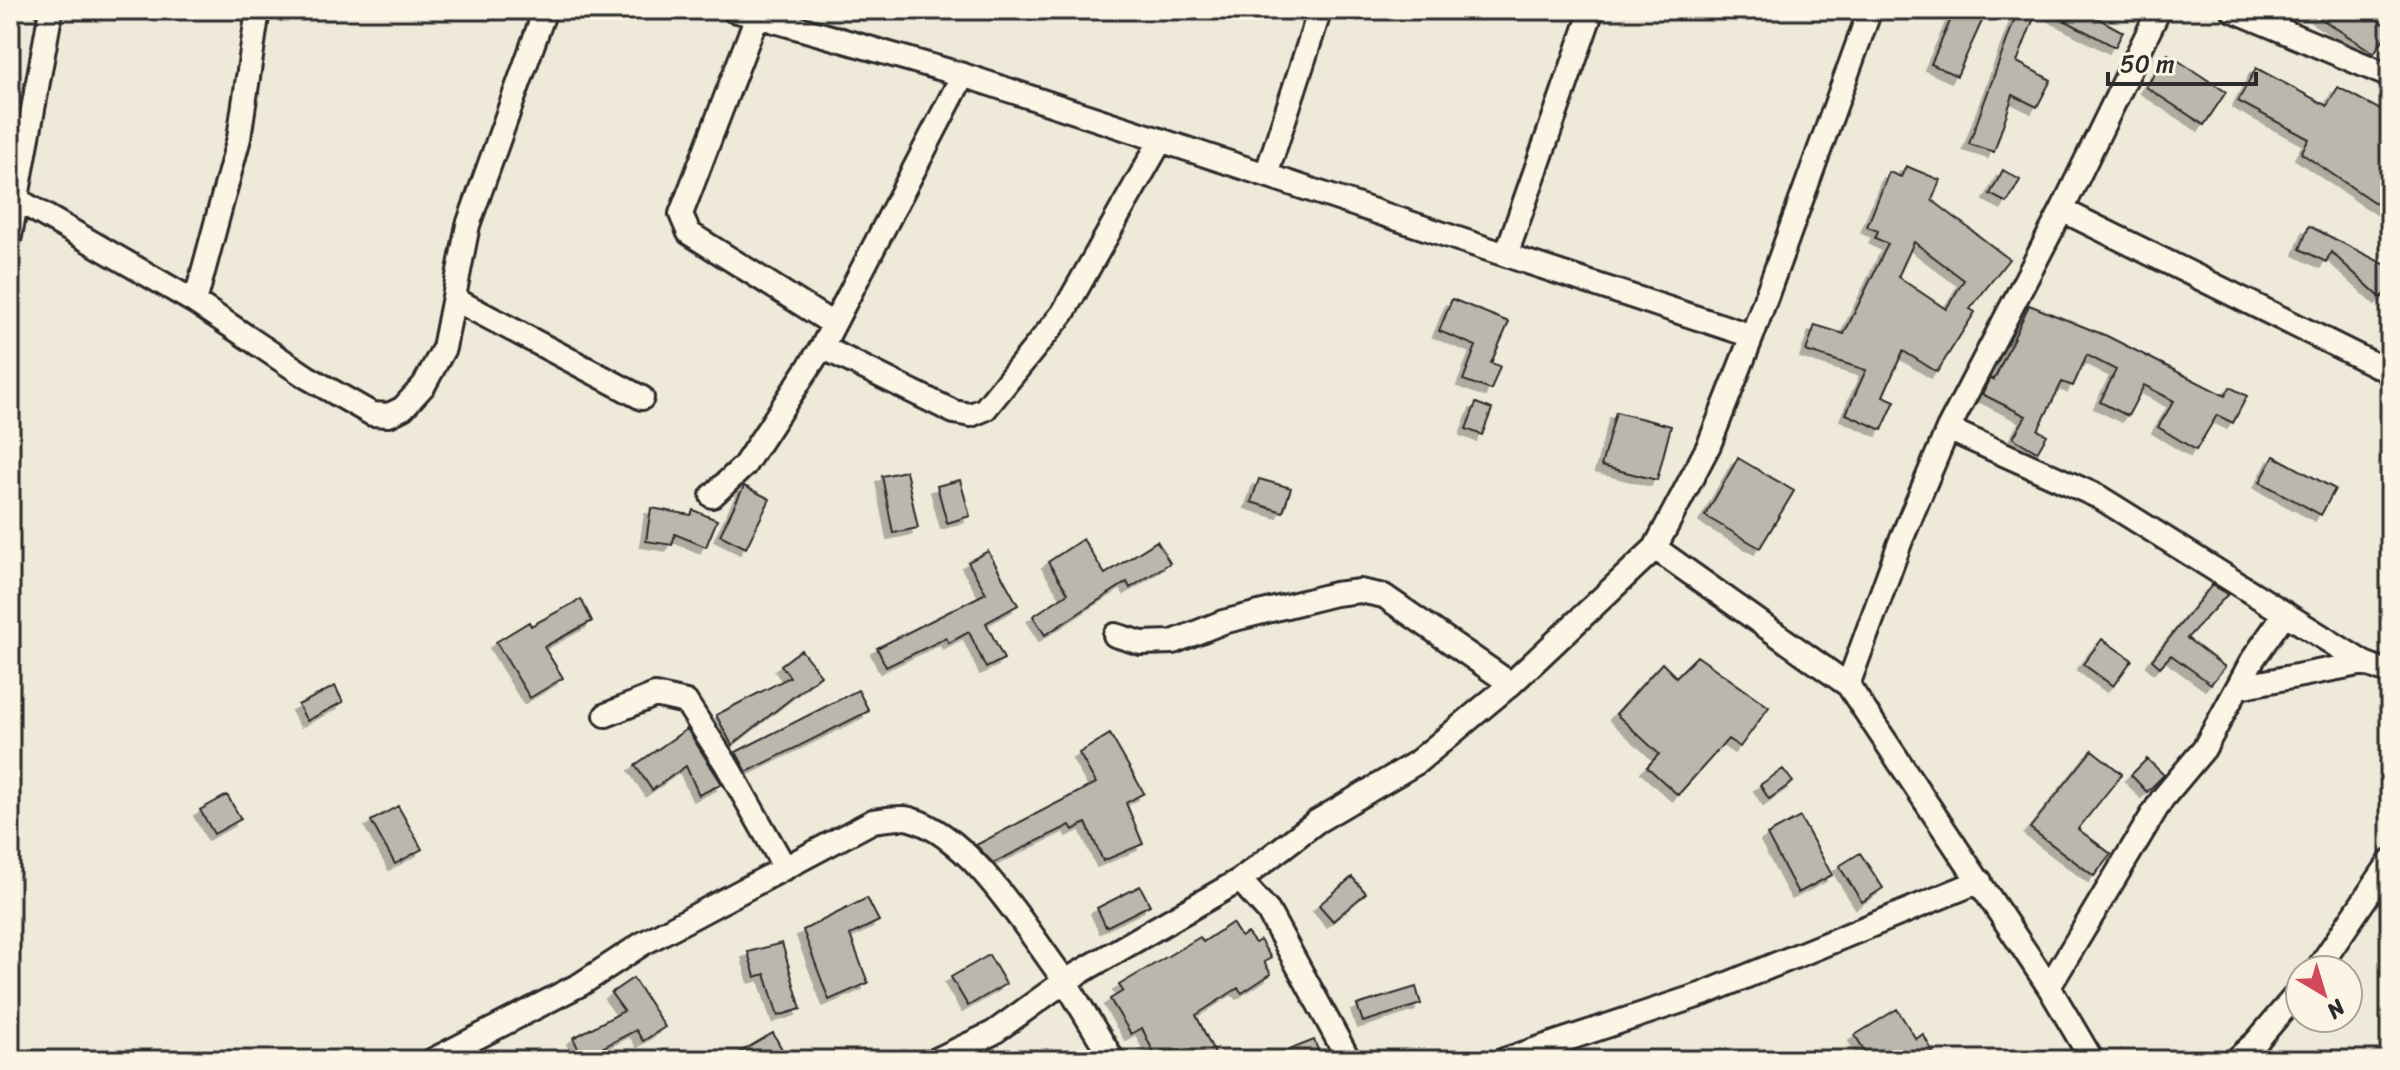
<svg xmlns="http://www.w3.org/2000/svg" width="2400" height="1070" font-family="Sriracha,sans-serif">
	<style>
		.building { fill: #bcb7ac; stroke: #2b2b2b; stroke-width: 2; fill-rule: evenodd; filter: url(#shadow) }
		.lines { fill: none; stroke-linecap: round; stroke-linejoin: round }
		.street-casing { stroke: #2b2b2b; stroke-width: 28 }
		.street { stroke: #fcf5e5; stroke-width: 22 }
	</style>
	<defs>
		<filter id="shadow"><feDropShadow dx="-6" dy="6" stdDeviation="0" flood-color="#0004"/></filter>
	</defs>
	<rect width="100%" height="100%" fill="#efe9da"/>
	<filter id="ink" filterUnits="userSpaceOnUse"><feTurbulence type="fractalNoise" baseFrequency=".0125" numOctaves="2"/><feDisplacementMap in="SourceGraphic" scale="16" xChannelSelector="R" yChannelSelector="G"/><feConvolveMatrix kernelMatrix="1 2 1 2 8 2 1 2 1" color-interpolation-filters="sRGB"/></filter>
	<g filter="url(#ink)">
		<path class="building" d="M1955,10H1987L1957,76L1931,64Z
			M2018,10H2037L2017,62L2051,80L2037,107L2013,95L1994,152L1969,144Z
			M2045,10H2083L2123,32L2115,47Z
			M2308,10H2365L2390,29L2374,53Z
			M2168,54L2226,92L2204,125L2146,87Z
			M2256,68L2327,106L2338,87L2390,115V213L2301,153L2309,139L2238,101Z
			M1906,166L1940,180L1932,200L2009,259L1970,309L1975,312L1937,372L1903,351L1883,396L1895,401L1882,430L1846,414L1866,370L1806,351L1815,325L1844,334L1888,244L1875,238L1878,231L1867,227L1889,172L1901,177ZM1914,242L1964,280L1946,309L1898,277Z
			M2003,170L2020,180L2007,203L1990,194Z
			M2309,226L2390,267V289L2381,298L2331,252L2326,262L2300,249Z
			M1452,299L1509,322L1491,363L1500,366L1491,390L1463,380L1476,346L1439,331Z
			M2029,305L2107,336L2225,396L2230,387L2247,396L2233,423L2217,415L2196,450L2158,427L2174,401L2144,385L2128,416L2100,402L2116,370L2087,355L2073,386L2062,382L2038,430L2047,435L2037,452L2013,438L2026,416L1982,394L1990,378L1994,380Z
			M1476,403L1492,409L1482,435L1466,429Z
			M1616,412L1671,426L1657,480L1601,466Z
			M2274,456L2335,489L2321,515L2260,482Z
			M1738,458L1794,491L1760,548L1705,516Z
			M906,471L918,528L893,533L882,476Z
			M1259,479L1291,488L1283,512L1251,502Z
			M960,480L970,516L947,523L937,486Z
			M744,486L770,499L746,548L720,535Z
			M651,508L691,515L693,510L717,520L706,547L675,534L672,545L646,541Z
			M1083,539L1105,574L1157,541L1170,563L1130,588L1127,582L1045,635L1033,616L1068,593L1048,562Z
			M988,551L1018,605L986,623L1004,659L986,668L969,632L949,643L946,638L886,667L877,648L986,593L968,562Z
			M2212,585L2228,594L2187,638L2225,667L2211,684L2171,655L2160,667L2152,660Z
			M581,599L592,621L544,647L563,678L530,698L496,642L529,622L531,626Z
			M2102,639L2132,660L2113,686L2083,664Z
			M801,650L821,675L732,745L716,715L790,677L781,665Z
			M1697,656L1769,707L1740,747L1728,739L1678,795L1647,767L1659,754L1616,714L1662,663L1676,677Z
			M335,686L343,702L307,721L298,705Z
			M858,690L869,711L747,772L736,752Z
			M687,729L722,784L699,795L686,766L652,790L635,765Z
			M1110,734L1144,793L1126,803L1143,844L1103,861L1086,823L1073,830L1070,825L993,863L976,845L1096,783L1079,753Z
			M2092,750L2122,774L2078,829L2111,854L2094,876L2030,828Z
			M2147,759L2164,775L2147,792L2131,775Z
			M1783,769L1793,782L1769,799L1760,785Z
			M227,795L241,819L214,834L200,810Z
			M398,806L422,849L395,864L371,821Z
			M1800,817L1832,875L1798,893L1767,835Z
			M1860,853L1883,888L1862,902L1839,866Z
			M1352,877L1366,893L1333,921L1319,905Z
			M1140,886L1150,905L1106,927L1097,908Z
			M867,898L879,921L850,935L868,983L829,1000L803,930Z
			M1232,923L1241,937L1247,933L1255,943L1260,940L1271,958L1264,962L1271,974L1242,993L1238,988L1196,1015L1218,1060H1180L1175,1051L1157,1060L1142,1028L1131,1034L1110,999L1123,991L1119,985L1200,937L1203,942Z
			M782,943L801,1009L778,1016L765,974L755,977L748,952Z
			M989,955L1006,984L968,1006L951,977Z
			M633,978L665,1027L643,1041L636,1030L583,1058L573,1038L624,1011L611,993Z
			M1416,987L1421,1004L1363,1022L1357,1005Z
			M1897,1009L1916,1039L1923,1034L1933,1052L1919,1060H1870L1855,1035Z
			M773,1033L788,1060H727Z
			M1314,1040L1322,1060H1267L1266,1059Z"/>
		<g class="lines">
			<defs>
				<path id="street" d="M733,10L757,16L681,214L689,233L833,324
					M759,10L757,16L963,75L1266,175
					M1320,10L1266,175L1506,255
					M1592,10L1506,255L1752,336
					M2233,10L2390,76
					M16,199L195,302L307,377L372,414L389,415L403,408L424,385L444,348L468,225L545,10
					M2062,210L2159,10
					M10,236L51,10
					M456,300L642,398
					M195,302L239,138L258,10
					M822,347L954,412L971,415L985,409L1063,313L1161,140
					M1948,429L2062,210L2390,372
					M712,496L744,466L822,347L963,75
					M1115,635L1141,643L1173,642L1223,622L1335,594L1360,591L1384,596L1511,684
					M1848,685L1655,548L1709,445L1752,336L1870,10
					M2239,687L2364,663
					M606,715L655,695L686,702L726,764L785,868
					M1240,880L1268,911L1349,1060
					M2317,970L2390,862
					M2049,987L2162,799L2204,749L2253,659L2285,613
					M433,1060L581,984L642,944L873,821C884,820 899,816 910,819C972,836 1027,931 1065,981L993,1033L936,1060
					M1113,1060L1065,981L1240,880L1316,822L1416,763L1511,684L1655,548
					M1504,1060L1703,994L1980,881
					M2092,1060L2049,987L1848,685L1901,540L1948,429L2099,497L2364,663L2390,673
					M2236,1060L2256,1042L2300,990"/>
			</defs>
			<use href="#street" class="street-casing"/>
			<use href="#street" class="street"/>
		</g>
	</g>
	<rect width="2400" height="1070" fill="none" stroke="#fcf5e5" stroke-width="40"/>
	<rect x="20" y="20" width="2360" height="1030" fill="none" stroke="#2b2b2b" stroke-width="3" filter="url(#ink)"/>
	<g transform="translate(2324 994) rotate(142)"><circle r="38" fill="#fcf5e5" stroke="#a8a49b" stroke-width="2"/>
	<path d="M0-6L14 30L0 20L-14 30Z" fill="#d1495b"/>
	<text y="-12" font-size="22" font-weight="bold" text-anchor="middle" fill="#2b2b2b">N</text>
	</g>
	<path d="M2108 72v12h148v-12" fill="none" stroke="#2b2b2b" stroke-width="4"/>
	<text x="2120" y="72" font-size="24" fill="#2b2b2b" stroke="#fcf5e5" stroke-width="6" paint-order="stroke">50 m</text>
</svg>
